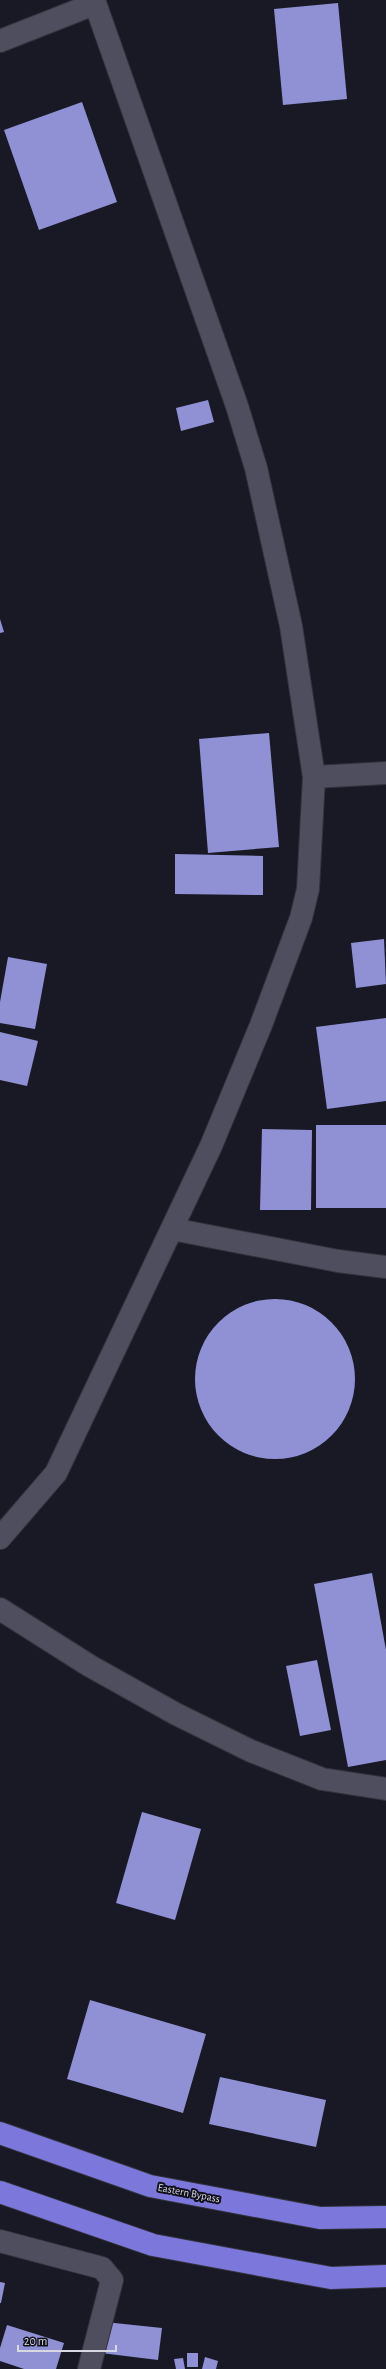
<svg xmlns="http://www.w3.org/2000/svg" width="386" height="2369" font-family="'Alegreya Sans',sans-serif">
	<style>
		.building { fill: #9091d5 }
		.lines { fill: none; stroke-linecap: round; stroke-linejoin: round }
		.street-casing { stroke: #33333d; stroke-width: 24 }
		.highway-casing { stroke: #33333d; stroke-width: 24 }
		.street { stroke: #4e4e5e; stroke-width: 22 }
		.highway { stroke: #7c78db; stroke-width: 22 }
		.labels { text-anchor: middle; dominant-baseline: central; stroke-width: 4; stroke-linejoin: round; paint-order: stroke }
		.street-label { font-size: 11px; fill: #d7d8e1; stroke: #10101d }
	</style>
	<rect width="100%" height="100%" fill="#191926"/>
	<path class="building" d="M338,3L347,99L283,105L274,9Z
		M82,102L117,202L39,230L4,130Z
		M208,400L214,422L181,431L176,408Z
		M0,619L4,632L0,633Z
		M269,733L279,847L208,853L199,739Z
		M175,854L263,856V895L175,894Z
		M384,939L386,984L356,988L351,943Z
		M8,957L47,964L35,1029L0,1023V1002Z
		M386,1018V1101L327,1109L316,1027Z
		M0,1032L38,1041L27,1086L0,1080Z
		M316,1125H386V1208H316Z
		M262,1129L312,1130L311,1210H260Z
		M195 1379a80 80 0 1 1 160 0a80 80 0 1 1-160 0Z
		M372,1573L386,1650V1760L348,1767L314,1584Z
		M317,1660L331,1730L300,1736L286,1666Z
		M142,1812L201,1829L175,1920L116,1903Z
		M90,2000L206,2034L183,2113L67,2079Z
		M220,2077L326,2100L316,2147L209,2124Z
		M0,2282L5,2283L1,2303H0Z
		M105,2322L162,2328L158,2360L101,2353Z
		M7,2325L64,2343L56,2369H24L0,2361V2348Z
		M187,2353H198V2367H187Z
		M205,2357L218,2361L216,2369H202Z
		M183,2358L185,2369H176L174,2359Z"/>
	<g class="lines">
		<defs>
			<path id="street" d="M0,41L94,4
				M314,777L386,773
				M172,1229L338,1261L386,1267
				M0,1538L56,1473L211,1146L261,1025L301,918L308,889L314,777L291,626L256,468L237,406L94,0
				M0,1609L90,1666L176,1714L251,1751L322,1779L386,1789
				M0,2241L102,2268L112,2280L89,2369"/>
			<path id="highway" d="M0,2133L150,2186L320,2218L386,2217
				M0,2192L153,2245L331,2278L386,2276"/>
		</defs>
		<use href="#street" class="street-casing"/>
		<use href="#highway" class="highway-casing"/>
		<use href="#street" class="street"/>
		<use href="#highway" class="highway"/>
	</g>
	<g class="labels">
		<g class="street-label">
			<text transform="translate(189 2193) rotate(11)">Eastern Bypass</text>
		</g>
	</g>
	<path d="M18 2345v6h98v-6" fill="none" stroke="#d7d8e1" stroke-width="2"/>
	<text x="24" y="2345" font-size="12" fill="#d7d8e1" stroke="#10101d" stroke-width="3" paint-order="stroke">20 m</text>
</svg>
